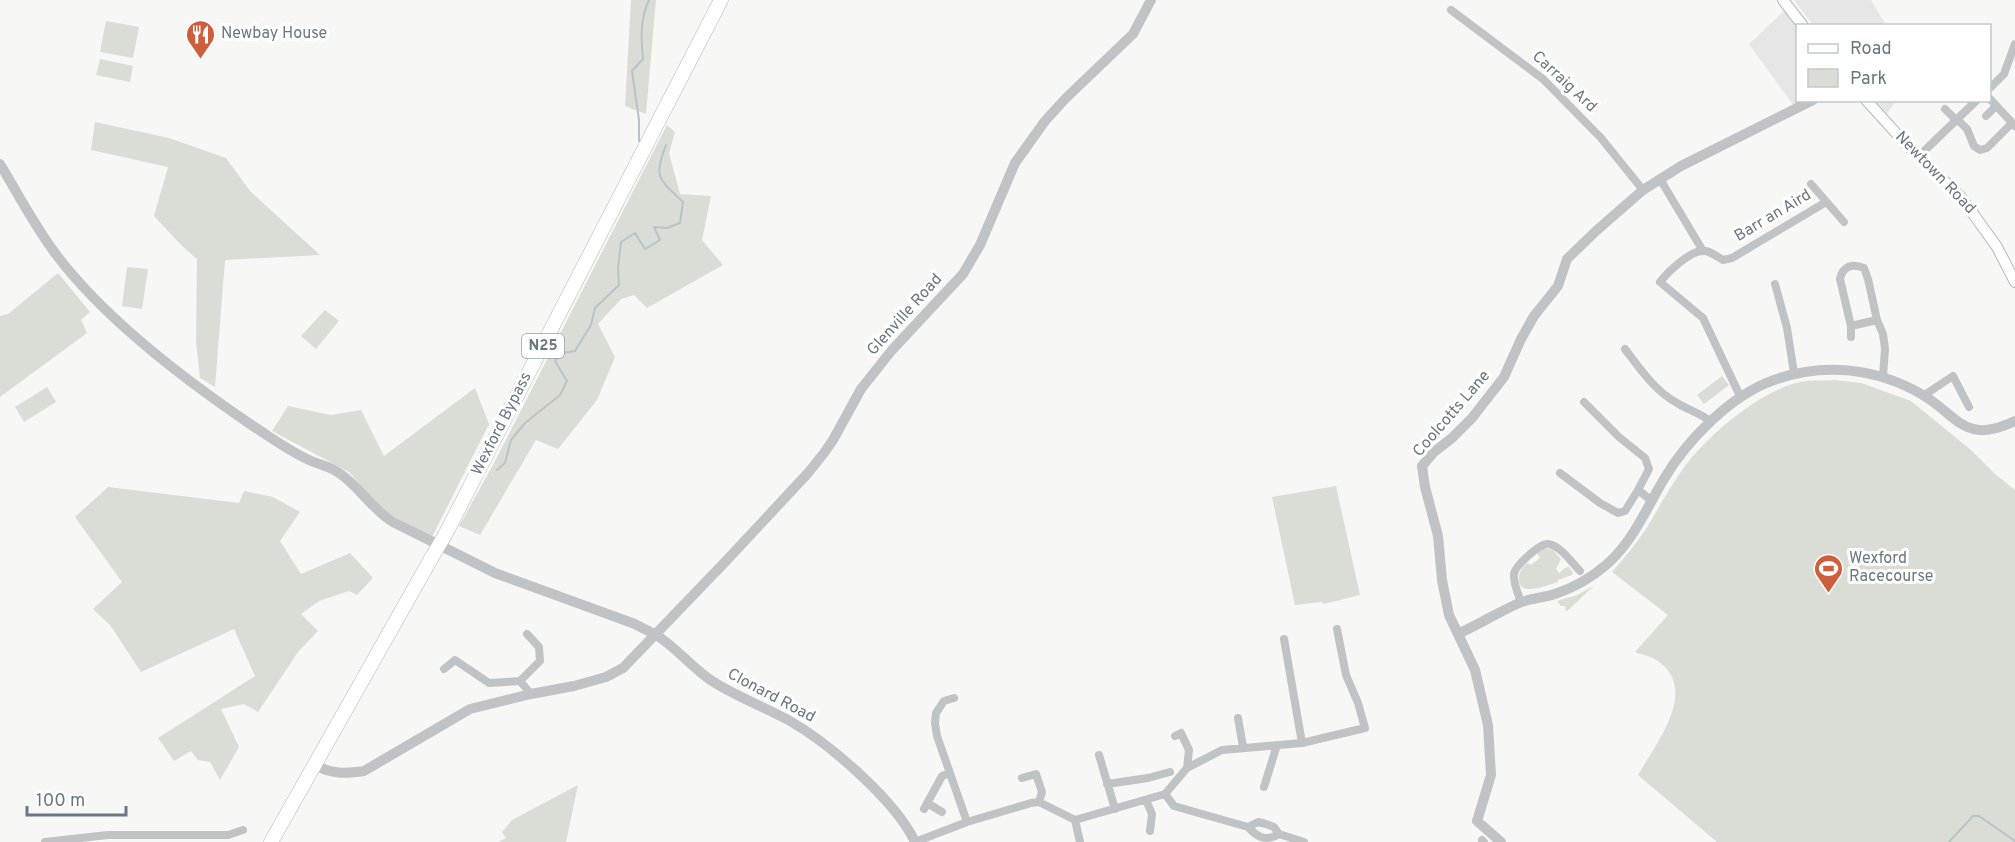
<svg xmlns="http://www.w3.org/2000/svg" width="2015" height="842" font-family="Overpass,sans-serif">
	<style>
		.built { fill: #e5e6e5 }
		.green { fill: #d9ddd6 }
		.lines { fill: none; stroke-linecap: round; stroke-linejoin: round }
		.stream { stroke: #b9c3c6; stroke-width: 2 }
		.secondary-casing { stroke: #b4b8bc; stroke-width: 12 }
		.trunk-casing { stroke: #b3b6b9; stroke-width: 15 }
		.minor { stroke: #bfc3c6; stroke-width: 8 }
		.tertiary { stroke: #bfc3c6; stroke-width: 10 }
		.secondary { stroke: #fff; stroke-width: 10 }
		.trunk { stroke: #fff; stroke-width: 14 }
		.trunk-bridge-casing { stroke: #b3b6b9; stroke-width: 15; stroke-linecap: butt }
		.trunk-bridge { stroke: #fff; stroke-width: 14 }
		.labels { text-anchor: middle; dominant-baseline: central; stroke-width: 6; stroke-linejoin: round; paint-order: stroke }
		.shield { fill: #fff; stroke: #97a0a8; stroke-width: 1.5 }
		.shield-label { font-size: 15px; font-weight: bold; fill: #6a7782 }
		.poi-label { font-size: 16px; fill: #6a7782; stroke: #fff; text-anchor: start }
		.street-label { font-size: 16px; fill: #6a7782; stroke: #fff }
	</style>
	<rect width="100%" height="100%" fill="#f7f7f5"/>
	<path class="built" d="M1794,0H1871L1886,25H1813Z
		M1786,9L1798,26V100L1805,101L1794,106L1749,44Z
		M1875,101H1896L1887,114Z"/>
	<path class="green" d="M631,0H656L646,114L625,106Z
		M106,21L139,27L133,58L100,52Z
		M100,59L133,66L130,82L96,75Z
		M95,122L169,138L226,158L250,191L320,255L225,260L215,387L200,378L196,341L197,259L182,246L154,216L168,167L91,150Z
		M667,125L675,132L669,153L680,194L711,196L702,240L723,265L647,308L634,295L621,299L598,324L615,357L597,400L558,449L536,440L480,535L459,526L494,463Z
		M127,267L148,269L142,309L122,306Z
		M58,273L90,312L81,320L87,333L0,397V316L8,314Z
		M325,310L339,321L316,349L301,336Z
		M1722,376L1729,385L1704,404L1697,395Z
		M1834,380L1861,383L1911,401L1971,450L1995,474L2015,490V842H1717L1638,775C1656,743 1703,686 1653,658C1648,656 1641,654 1635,652L1668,615L1612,572C1624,558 1636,544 1646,529C1659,508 1670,486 1685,466C1709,434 1765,386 1806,381C1815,380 1825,381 1834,380Z
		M47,387L56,402L24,422L15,407Z
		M475,388L489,424L432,537L382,510L349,472L272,431L288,406L331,415L361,410L384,456Z
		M1336,486L1360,595L1324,604L1321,602L1295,605L1272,497Z
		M108,487L239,503L244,491L273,497L300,512L280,541L301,574L350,553L373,578L357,595L349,591L319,601L301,614L318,631L298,652L258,712L244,704L221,709L239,747L220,780L210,762L198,760L191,751L174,761L158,738L255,676L234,629L141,672L110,625L93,609L122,582L75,517Z
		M1543,548L1553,550L1561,559L1556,569L1559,573L1565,568L1569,567L1573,573L1572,575L1558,580V582C1550,584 1539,589 1530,589C1514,590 1517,569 1528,563L1531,565L1540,558L1537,553Z
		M1594,586L1566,612L1565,606H1561L1557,601L1577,595Z
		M578,785L566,842H498L506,838L502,832L512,820Z"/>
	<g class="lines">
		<path class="stream" d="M639,141V120L632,71L643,59C641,38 640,19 649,0
			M497,470L505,463L511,440L525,423L560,395L567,381L555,361L562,353L575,351L591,325L595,308L619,285L618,268L621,242L635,233L645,249L660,240L654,227L667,228L680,223L683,202C659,179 653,178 666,145
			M1949,842L1973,816H1979L2015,841"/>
		<defs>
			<path id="secondary" d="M1783,0L1803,26
				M1866,100L1906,144L1961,197L1997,247L2015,282"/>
			<path id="trunk" d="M445,535L721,0
				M271,842L432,557"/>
		</defs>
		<use href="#secondary" class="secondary-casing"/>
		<use href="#trunk" class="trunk-casing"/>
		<path class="minor" d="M1451,10L1543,79L1601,138L1643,190
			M1990,88L2004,74L2015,44
			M1990,99L2015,126
			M1945,109L1956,120
			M1986,116L1996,106
			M1957,119L1967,129L1974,146L1980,150L1987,148L2012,123
			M1919,156L1977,100
			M1660,179L1703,251
			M1811,184L1844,222
			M1775,284L1787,328L1794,373
			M1877,320L1851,326L1840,279C1843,266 1852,263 1864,268L1868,279L1877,320L1883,334L1885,349L1883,376
			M1851,326V337
			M1625,349C1640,369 1655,391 1677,403C1690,411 1698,412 1710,421
			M1923,396L1953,376L1969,407
			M1741,398L1703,318L1660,282C1668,272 1692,248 1706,251C1711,252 1718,257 1723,260L1732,258L1826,202
			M1584,402L1619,437L1645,458L1649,469L1638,490L1652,501
			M1560,473L1600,503L1618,513L1625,511L1638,490
			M1521,602C1518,593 1513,583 1514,574C1515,566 1540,543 1548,544C1560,545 1572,563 1580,571
			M1284,639L1302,743
			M444,669L455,660L489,683L520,681L531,694
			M520,681L540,661L539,647L527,634
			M1238,718L1243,747
			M1175,736L1181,733L1189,750L1187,768
			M1099,755L1115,809
			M1022,778L1036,774L1042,792L1039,802
			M1107,784L1148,778L1170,772
			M1264,787L1277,745
			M1165,794L1187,768L1222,750L1302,743L1365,728L1358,703L1346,675L1337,629
			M1165,794L1174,806L1248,827
			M1146,800L1152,814L1150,831
			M927,803L942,812
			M924,809L942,776L950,773
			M1075,820L1080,842
			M967,822L1031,803L1039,802L1075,820L1165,794
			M1279,834C1266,842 1257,837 1248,827L1258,822L1266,824L1274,827L1279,834L1304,842
			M1482,840L1484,842
			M45,842L108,835H228L243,830
			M915,842L967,822L937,736L935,723L936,713L944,701L954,698"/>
		<path class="tertiary" d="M0,164C18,194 37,230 58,257C107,321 185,380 253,426C270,437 288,450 307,459C316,464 327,465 336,471C358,484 371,509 393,522L495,573L635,624C642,628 649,631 656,635C676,647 692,668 712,681C737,697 765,707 790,721C830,744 896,801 915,842
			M1458,634C1479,624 1499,612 1519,603C1530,598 1543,598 1555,594C1573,588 1591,578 1606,565C1633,542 1646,509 1664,479C1687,440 1731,395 1774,380C1824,362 1877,368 1923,395C1959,417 1965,445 2015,421
			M315,765C332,774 345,774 364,771L470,709L531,694L574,686L606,677L623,668L726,561L808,473L824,453L833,440L861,389L892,350L963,274L980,245L1015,163L1045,121L1066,98L1133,34L1151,0
			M1501,842L1477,821L1491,775L1488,725L1475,670L1449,615L1442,580L1438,536L1425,487L1422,466L1434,452L1452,438L1472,418L1504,377L1521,339L1534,316L1558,286L1567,259L1596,231L1643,190L1681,166L1813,100"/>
		<use href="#secondary" class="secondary"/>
		<use href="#trunk" class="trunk"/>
		<defs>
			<path id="trunk-bridge" d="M432,557L445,535"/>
		</defs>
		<use href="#trunk-bridge" class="trunk-bridge-casing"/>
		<use href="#trunk-bridge" class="trunk-bridge"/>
	</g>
	<defs>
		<symbol id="restaurant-pin" viewBox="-11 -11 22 30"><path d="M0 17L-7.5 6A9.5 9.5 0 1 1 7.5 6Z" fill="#ce5f3e" stroke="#fff"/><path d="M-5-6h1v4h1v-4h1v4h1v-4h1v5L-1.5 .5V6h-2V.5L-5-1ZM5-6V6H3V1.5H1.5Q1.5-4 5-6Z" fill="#fff"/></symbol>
		<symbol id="stadium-pin" viewBox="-11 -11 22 30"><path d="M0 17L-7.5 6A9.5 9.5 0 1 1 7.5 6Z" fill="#ce5f3e" stroke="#fff"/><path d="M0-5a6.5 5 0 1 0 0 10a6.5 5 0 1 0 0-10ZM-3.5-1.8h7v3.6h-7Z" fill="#fff"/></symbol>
	</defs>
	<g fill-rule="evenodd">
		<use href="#restaurant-pin" x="184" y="18" width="33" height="45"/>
		<use href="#stadium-pin" x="1812" y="552" width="33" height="45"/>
	</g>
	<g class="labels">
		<rect class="shield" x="522" y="334" width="42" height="24" rx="4.5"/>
		<g class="shield-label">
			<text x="543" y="346">N25</text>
		</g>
		<g class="poi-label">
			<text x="221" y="34">Newbay House</text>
			<text x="1849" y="559">Wexford<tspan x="1849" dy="18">Racecourse</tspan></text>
		</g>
		<g class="street-label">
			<text transform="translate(1564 82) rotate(43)">Carraig Ard</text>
			<text transform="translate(1935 173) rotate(46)">Newtown Road</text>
			<text transform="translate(1773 216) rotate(-31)">Barr an Aird</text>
			<text transform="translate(905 315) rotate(-48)">Glenville Road</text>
			<text transform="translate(1452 414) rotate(-49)">Coolcotts Lane</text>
			<text transform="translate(502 424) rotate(-63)">Wexford Bypass</text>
			<text transform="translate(771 696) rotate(28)">Clonard Road</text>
		</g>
	</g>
	<rect x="1796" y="24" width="195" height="78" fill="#ffffff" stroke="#c3c9cd" stroke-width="1.5"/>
	<rect x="1808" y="44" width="30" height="9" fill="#ffffff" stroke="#c3c9cd" stroke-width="1.5"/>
	<text x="1850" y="54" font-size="18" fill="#6a7782">Road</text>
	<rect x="1808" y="69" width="30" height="18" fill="#d9ddd6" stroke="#c3c9cd" stroke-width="1.5"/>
	<text x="1850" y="84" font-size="18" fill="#6a7782">Park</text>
	<path d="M27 806v9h99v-9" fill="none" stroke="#6a7782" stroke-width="3"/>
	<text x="36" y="806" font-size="18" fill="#6a7782" stroke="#ffffff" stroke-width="4.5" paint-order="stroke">100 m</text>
</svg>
